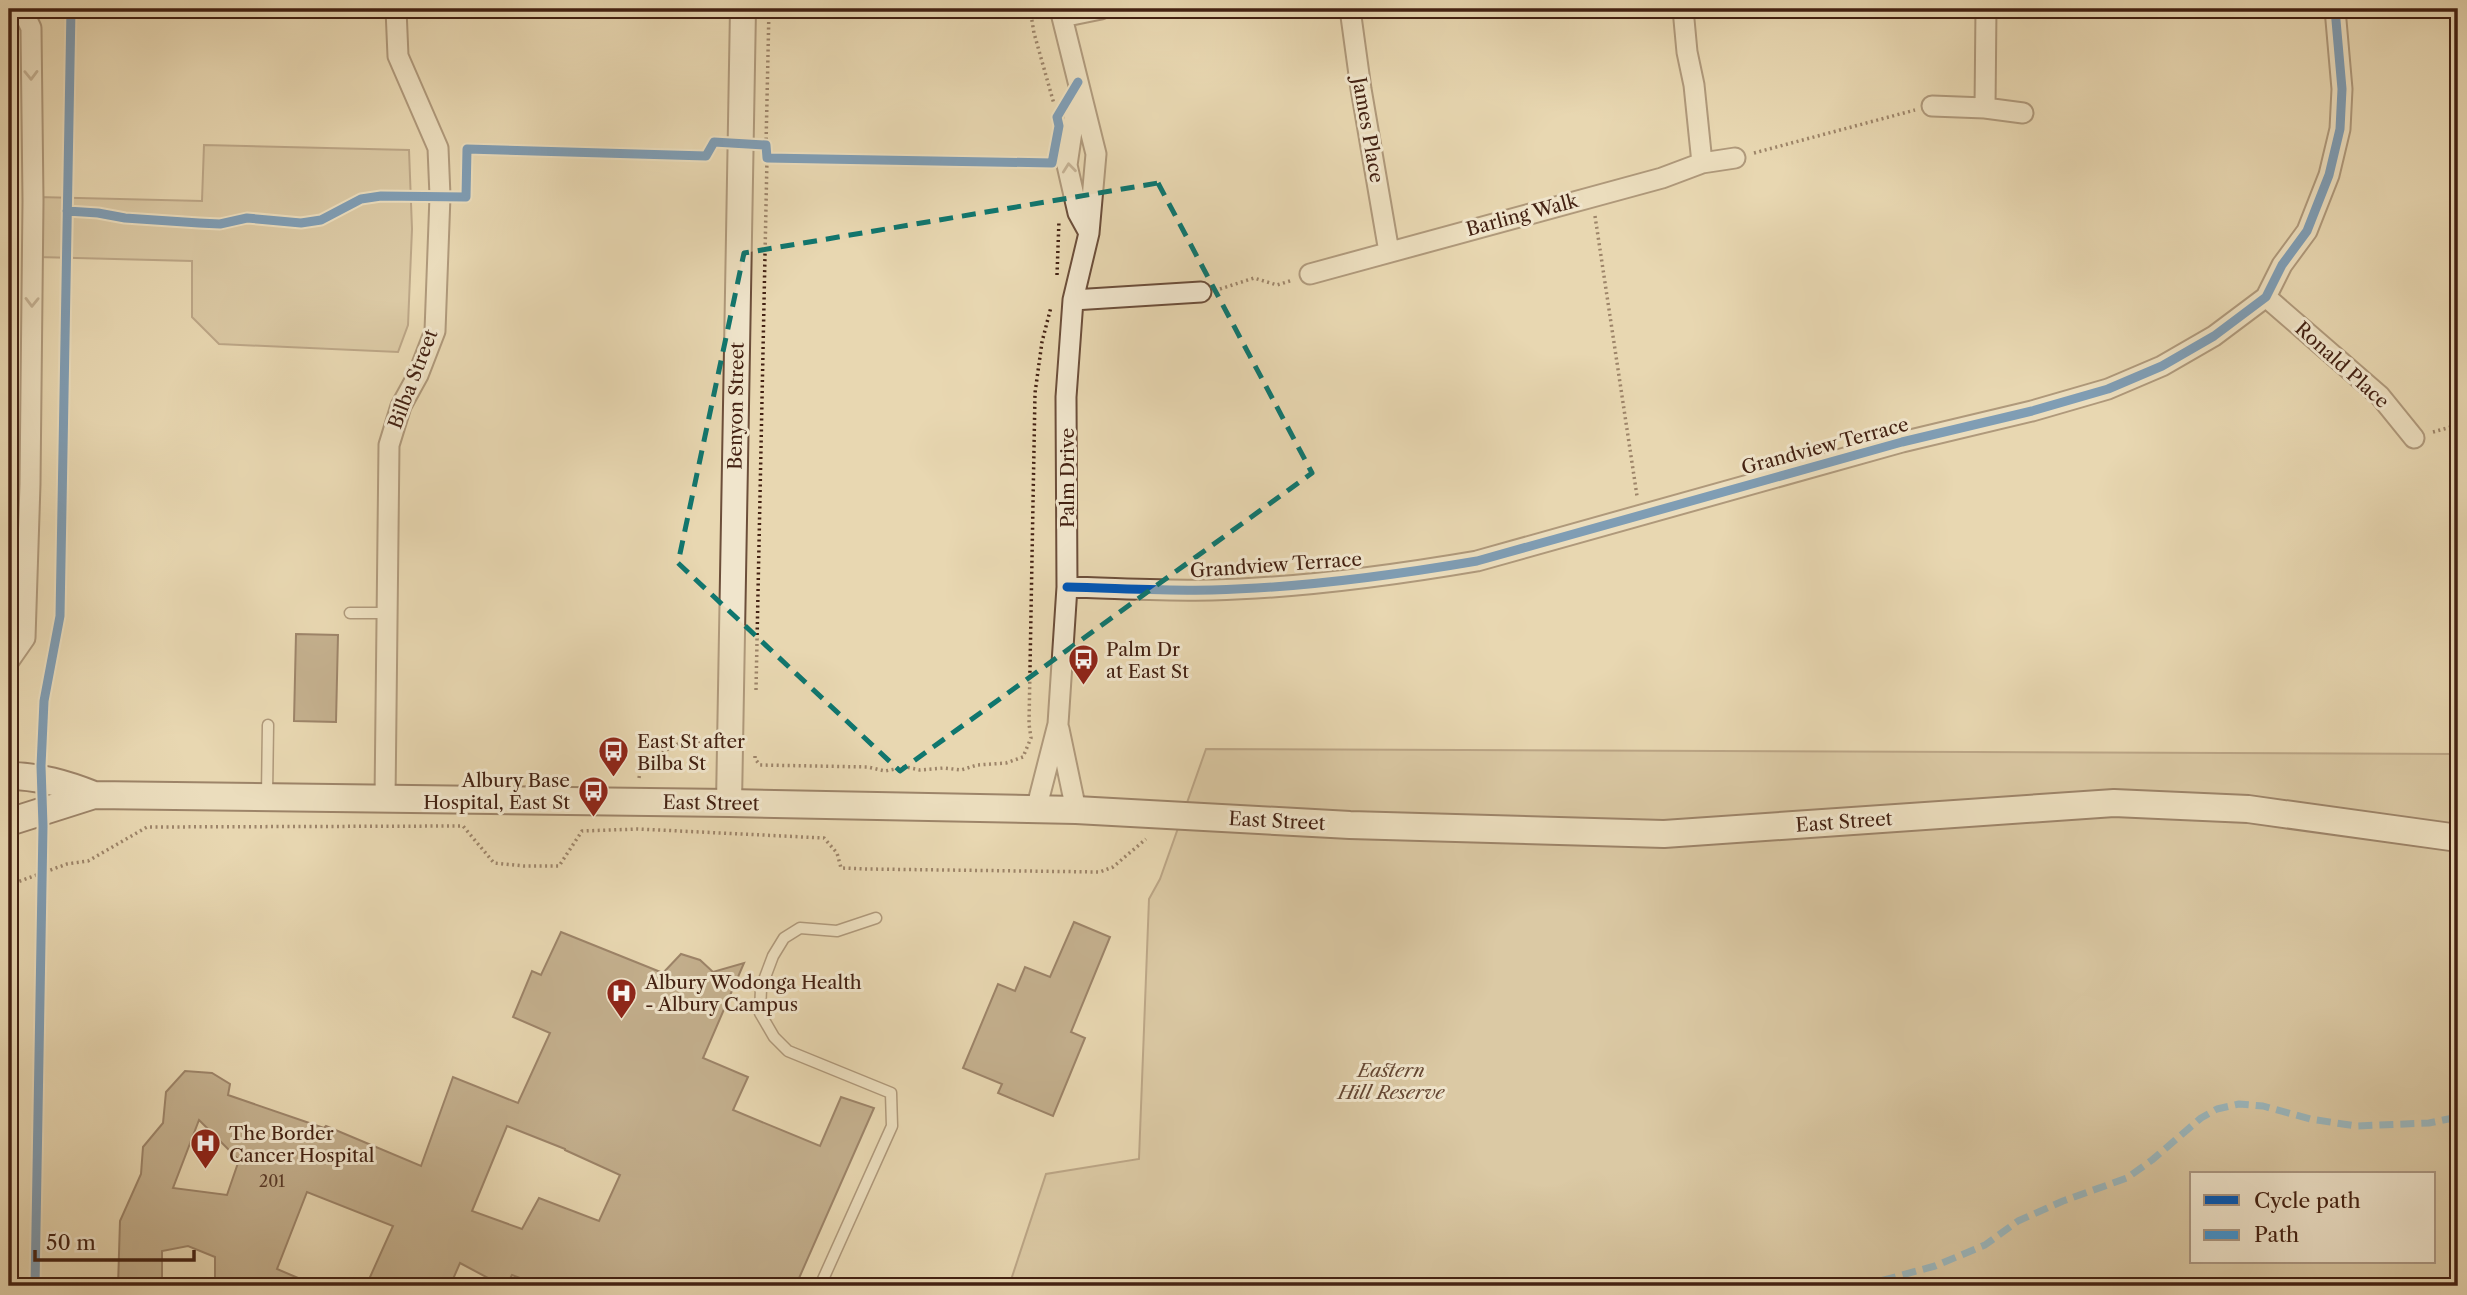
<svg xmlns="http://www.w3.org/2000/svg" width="2467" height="1295" font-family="'Libre Caslon Text',serif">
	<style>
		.green { fill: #ccb896; stroke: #886c54; stroke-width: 2; fill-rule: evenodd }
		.building { fill: #998065; stroke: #432112; stroke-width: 2; fill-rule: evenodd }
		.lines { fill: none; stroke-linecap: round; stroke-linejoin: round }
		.service-casing { stroke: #6c4e3a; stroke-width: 13 }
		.minor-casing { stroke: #6c4e3a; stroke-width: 23 }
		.tertiary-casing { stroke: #6c4e3a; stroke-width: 28 }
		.secondary-casing { stroke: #432112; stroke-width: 30 }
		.path { stroke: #432112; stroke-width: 3.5; stroke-dasharray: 2 3.5; stroke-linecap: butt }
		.service { stroke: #f0e5cc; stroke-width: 10 }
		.minor { stroke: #f0e5cc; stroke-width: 19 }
		.tertiary { stroke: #f0e5cc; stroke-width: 24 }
		.secondary { stroke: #f0e5cc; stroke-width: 26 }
		.quiet { stroke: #4095d3; stroke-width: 7; stroke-dasharray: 14 7; stroke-linecap: butt }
		.cycleway-casing { stroke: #f0e5cc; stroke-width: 13 }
		.cycleway { stroke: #0057b8; stroke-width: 9 }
		.oneway { stroke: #9a836f }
		.marked { fill: none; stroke: #0f766e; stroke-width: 5; stroke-dasharray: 14 9; stroke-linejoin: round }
		.labels { text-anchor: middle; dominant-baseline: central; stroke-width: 6; stroke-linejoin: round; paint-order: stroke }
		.number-label { font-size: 16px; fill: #583927 }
		.street-label { font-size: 19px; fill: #432112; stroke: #f0e5cc }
		.poi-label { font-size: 19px; fill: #432112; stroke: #f0e5cc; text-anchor: start }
		.park-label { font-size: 19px; font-style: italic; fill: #654733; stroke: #f0e5cc }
	</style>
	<rect width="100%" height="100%" fill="#e8d7b1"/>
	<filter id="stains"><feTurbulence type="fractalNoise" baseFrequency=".00286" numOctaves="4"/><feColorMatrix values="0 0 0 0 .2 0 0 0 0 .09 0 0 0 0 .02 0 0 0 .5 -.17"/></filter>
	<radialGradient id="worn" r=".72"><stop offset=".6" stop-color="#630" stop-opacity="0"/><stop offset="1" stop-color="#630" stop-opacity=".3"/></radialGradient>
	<path class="green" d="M204,145L409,150L412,229L408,325L398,352L219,344L192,317V261L38,257V197L202,201Z
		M1206,749L2458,754V1286H1009L1046,1174L1139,1159L1149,899L1160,879ZM2192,1174H2434V1262H2192Z"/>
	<path class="building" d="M296,634L338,635L336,722L294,721Z
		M1074,922L1110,937L1071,1032L1085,1038L1053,1116L998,1093L1002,1084L963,1068L998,984L1015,991L1025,967L1050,977Z
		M561,932L663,973L681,954L700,960L713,972L744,963L703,1058L748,1077L733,1110L820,1146L841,1097L874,1108L796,1285L541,1286L512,1275L506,1286H503L460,1263L450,1286H366L393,1226L307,1192L277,1269L317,1286H215V1257L188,1246L162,1251V1286H118L120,1221L141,1174L143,1147L163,1123L166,1092L185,1071L212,1073L230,1084L228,1095L324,1128L326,1126L421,1166L453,1077L518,1103L550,1033L513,1017L532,971L541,975ZM199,1120L239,1160L227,1195L173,1188ZM507,1126L565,1149V1150L620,1175L599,1221L539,1198L522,1229L472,1211Z"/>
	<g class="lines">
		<defs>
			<path id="service" d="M350,613H387
				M267,795L268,725
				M820,1286L892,1126L891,1093L788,1051L774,1037L760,1013L761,988L773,956L784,938L800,928L837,931L876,918"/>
			<path id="minor" d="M1350,9L1361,89L1389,252
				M1683,9L1687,52L1694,85L1702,163
				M1062,17L1101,9
				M1077,97L1067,165L1078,213L1089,233
				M1932,106L1985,108L2023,113
				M1985,108L1986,9
				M1310,274L1662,178L1702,163L1735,158
				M2266,297L2380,396L2414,438
				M1073,300L1201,292
				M1067,587C1115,588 1164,591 1212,590C1301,588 1389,576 1477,561L1902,442L2032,411L2108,389L2162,366L2214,336L2266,297L2282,265L2307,231L2329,175L2340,129L2342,89L2335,9
				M9,661L25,638L30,484L33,201L31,28L22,9
				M1059,729L1076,810
				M385,800L389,445L401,406L418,375L435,331L440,196L438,148L398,56L396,9
				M1036,810L1058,724L1067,587L1066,397L1073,300L1089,233L1096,154L1060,9"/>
			<path id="tertiary" d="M729,803L743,9"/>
			<path id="secondary" d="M9,776C39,776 66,784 94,795L729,803L1076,810L1350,825L1664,834L2114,803L2248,809L2458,838
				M9,822L94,795"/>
		</defs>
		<use href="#service" class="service-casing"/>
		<use href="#minor" class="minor-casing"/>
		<use href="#tertiary" class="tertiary-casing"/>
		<use href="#secondary" class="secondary-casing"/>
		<path class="path" d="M1030,9L1034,33L1054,104
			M766,145L769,9
			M1754,153L1915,110
			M1595,216L1637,496
			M1057,275L1059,220
			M1220,289L1254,278L1277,285L1293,280
			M2433,432L2458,425
			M756,690L767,158
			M755,756V759L760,765L868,767L885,771L906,767L920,770L944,768L961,770L977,765L1006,763L1023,757L1031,738L1029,724L1035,393L1042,342L1051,307
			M639,778L642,762L682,742L710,741
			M9,885L67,864L88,861L147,827L463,826L494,863L524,866H559L582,831L638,829L824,838L837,853L841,868L868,869L1100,872L1113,867L1146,839"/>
		<use href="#service" class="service"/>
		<use href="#minor" class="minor"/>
		<use href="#tertiary" class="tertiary"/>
		<use href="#secondary" class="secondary"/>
		<path class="quiet" d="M1862,1286L1935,1266L1985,1245L2018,1221L2063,1201L2127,1178L2152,1160L2201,1118L2217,1109L2239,1104L2263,1106L2310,1119L2356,1126L2429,1123L2458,1117"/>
		<defs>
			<path id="cycleway" d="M67,211L98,213L125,218L199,223L220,224L247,218L301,223L321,220L361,199L381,196L466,197L467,149L706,156L714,142L766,145L767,158L1052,163L1059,126L1057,117L1078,82
				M1067,587C1115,588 1164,591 1212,590C1301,588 1389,576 1477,561L1902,442L2032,411L2108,389L2162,366L2214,336L2266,297L2282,265L2307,231L2329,175L2340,129L2342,89L2335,9
				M35,1286L43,826L41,766L44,701L60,616L71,9"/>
		</defs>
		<use href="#cycleway" class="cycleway-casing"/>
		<use href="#cycleway" class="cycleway"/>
	</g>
	<defs><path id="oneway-chevron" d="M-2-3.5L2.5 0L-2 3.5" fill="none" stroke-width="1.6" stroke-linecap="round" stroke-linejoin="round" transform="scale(1.75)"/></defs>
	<g class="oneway">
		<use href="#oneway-chevron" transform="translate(31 75) rotate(89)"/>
		<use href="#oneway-chevron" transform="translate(1069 168) rotate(-96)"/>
		<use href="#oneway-chevron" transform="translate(32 302) rotate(91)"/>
	</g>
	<path d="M0 0H2467V1295H0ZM1158,183L1312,473L900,771L678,563L744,253Z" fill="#e8d7b1" fill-opacity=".55" fill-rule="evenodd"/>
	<path class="marked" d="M1158,183L1312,473L900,771L678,563L744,253Z"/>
	<defs>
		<symbol id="bus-pin" viewBox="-11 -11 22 30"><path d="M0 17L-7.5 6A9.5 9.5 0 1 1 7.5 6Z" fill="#8f2418" stroke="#f0e5cc"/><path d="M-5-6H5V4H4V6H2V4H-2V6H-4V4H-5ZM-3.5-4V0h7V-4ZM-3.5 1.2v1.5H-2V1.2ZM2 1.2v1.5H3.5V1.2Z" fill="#fff"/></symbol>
		<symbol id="hospital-pin" viewBox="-11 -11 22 30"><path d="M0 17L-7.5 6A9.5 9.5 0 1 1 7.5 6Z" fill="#8f2418" stroke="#f0e5cc"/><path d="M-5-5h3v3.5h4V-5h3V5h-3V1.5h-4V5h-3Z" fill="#fff"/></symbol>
	</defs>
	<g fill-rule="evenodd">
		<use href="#bus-pin" x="1066" y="642" width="35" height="47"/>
		<use href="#bus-pin" x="596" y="734" width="35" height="47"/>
		<use href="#bus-pin" x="576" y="774" width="35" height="47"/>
		<use href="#hospital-pin" x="604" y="976" width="35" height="47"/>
		<use href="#hospital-pin" x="188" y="1126" width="35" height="47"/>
	</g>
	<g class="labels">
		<g class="number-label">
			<text x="272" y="1181">201</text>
		</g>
		<g class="street-label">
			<text transform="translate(1368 130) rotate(80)">James Place</text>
			<text transform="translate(1522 215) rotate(-15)">Barling Walk</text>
			<text transform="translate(2342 365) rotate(42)">Ronald Place</text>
			<text transform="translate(413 379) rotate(-69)">Bilba Street</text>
			<text transform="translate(736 406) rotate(-89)">Benyon Street</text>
			<text transform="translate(1825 446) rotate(-15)">Grandview Terrace</text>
			<text transform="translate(1067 478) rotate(-90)">Palm Drive</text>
			<text transform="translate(1276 565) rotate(-4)">Grandview Terrace</text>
			<text transform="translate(711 803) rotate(1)">East Street</text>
			<text transform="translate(1277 821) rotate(3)">East Street</text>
			<text transform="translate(1844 822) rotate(-4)">East Street</text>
		</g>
		<g class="poi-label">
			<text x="1106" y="649">Palm Dr<tspan x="1106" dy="22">at East St</tspan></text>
			<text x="637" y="741">East St after<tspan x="637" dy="22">Bilba St</tspan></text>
			<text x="570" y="780" text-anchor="end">Albury Base<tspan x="570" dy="22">Hospital, East St</tspan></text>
			<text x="645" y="982">Albury Wodonga Health<tspan x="645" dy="22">- Albury Campus</tspan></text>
			<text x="229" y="1133">The Border<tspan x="229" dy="22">Cancer Hospital</tspan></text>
		</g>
		<g class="park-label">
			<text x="1391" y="1070">Eastern<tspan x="1391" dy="22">Hill Reserve</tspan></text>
		</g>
	</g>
	<rect width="2467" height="1295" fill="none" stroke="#e8d7b1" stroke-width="35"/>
	<rect x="10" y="10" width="2446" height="1274" fill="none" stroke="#432112" stroke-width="3.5"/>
	<rect x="18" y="18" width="2432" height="1260" fill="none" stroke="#432112" stroke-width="2"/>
	<rect x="2190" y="1172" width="245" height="91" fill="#f0e5cc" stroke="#ab9782" stroke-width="2"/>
	<rect x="2204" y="1195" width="35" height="10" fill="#0057b8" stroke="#ab9782" stroke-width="2"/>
	<text x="2254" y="1208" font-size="21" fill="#432112">Cycle path</text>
	<rect x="2204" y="1230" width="35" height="10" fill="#4095d3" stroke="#ab9782" stroke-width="2"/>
	<text x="2254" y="1242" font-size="21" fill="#432112">Path</text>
	<path d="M35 1250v10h159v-10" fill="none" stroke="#432112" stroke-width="3.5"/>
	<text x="46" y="1250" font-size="21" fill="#432112" stroke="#f0e5cc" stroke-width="5" paint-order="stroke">50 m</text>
	<rect width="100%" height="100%" filter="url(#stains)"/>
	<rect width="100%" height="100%" fill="url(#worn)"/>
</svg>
